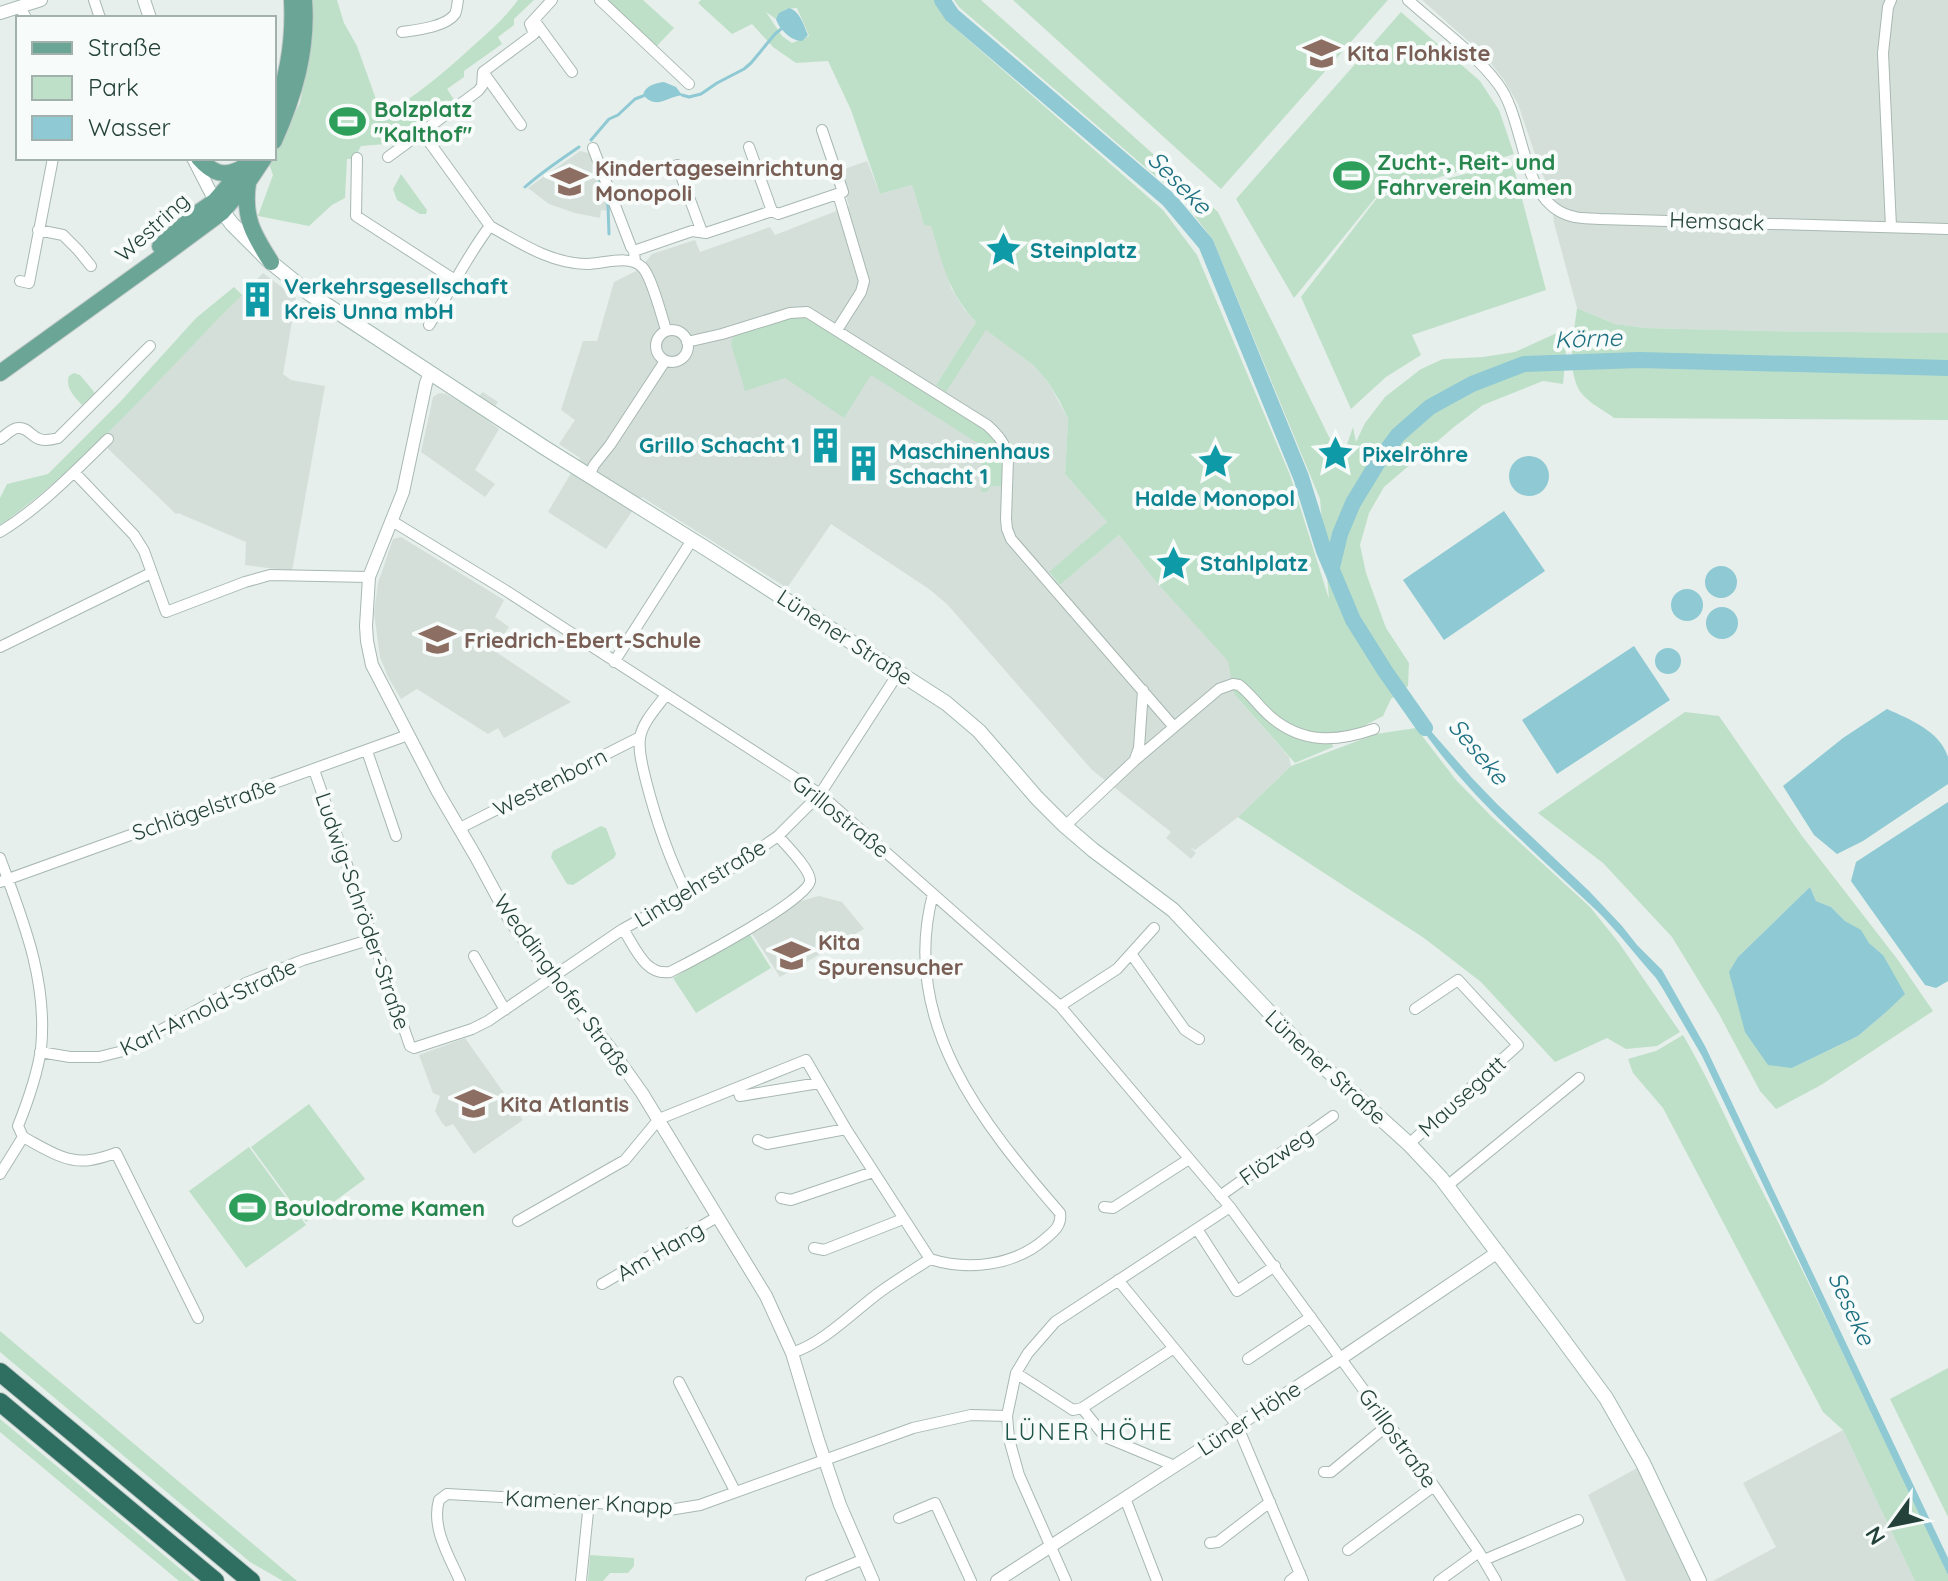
<svg xmlns="http://www.w3.org/2000/svg" width="1948" height="1581" font-family="Quicksand,sans-serif">
	<style>
		.built { fill: #d4dfda }
		.green { fill: #bfe0c8; fill-rule: evenodd }
		.water { fill: #8ec9d4 }
		.lines { fill: none; stroke-linecap: round; stroke-linejoin: round }
		.stream { stroke: #8ec9d4; stroke-width: 3 }
		.river { stroke: #8ec9d4; stroke-width: 16 }
		.minor-casing { stroke: #a8b8b2; stroke-width: 12 }
		.tertiary-casing { stroke: #a8b8b2; stroke-width: 14 }
		.secondary-casing { stroke: #a4bbb3; stroke-width: 16 }
		.primary-casing { stroke: #c2cac8; stroke-width: 18 }
		.motorway-casing { stroke: #c2cac8; stroke-width: 20 }
		.minor { stroke: #fff; stroke-width: 10 }
		.tertiary { stroke: #fff; stroke-width: 12 }
		.secondary { stroke: #fff; stroke-width: 14 }
		.primary { stroke: #6aa596; stroke-width: 16 }
		.motorway { stroke: #2f6f62; stroke-width: 18 }
		.labels { text-anchor: middle; dominant-baseline: central; stroke-width: 8; stroke-linejoin: round; paint-order: stroke }
		.education-label { font-size: 22px; font-weight: bold; fill: #785e54; stroke: #f7fbf9; text-anchor: start }
		.leisure-label { font-size: 22px; font-weight: bold; fill: #27864d; stroke: #f7fbf9; text-anchor: start }
		.street-label { font-size: 22px; fill: #24423a; stroke: #f7fbf9 }
		.culture-label { font-size: 22px; font-weight: bold; fill: #0d838f; stroke: #f7fbf9; text-anchor: start }
		.water-label { font-size: 24px; font-style: italic; fill: #1c6f80; stroke: #f7fbf9 }
		.neighbourhood-label { font-size: 24px; letter-spacing: 2px; fill: #1f5548; stroke: #f7fbf9 }
	</style>
	<rect width="100%" height="100%" fill="#e6efeb"/>
	<path class="built" d="M1422,0H1948V333L1766,331L1645,328L1615,324L1577,308L1554,223L1551,192L1540,169L1518,104L1504,80L1486,57Z
		M580,151L592,154L613,211L601,210L600,218L575,213L549,204L528,188Z
		M867,161L880,194L912,185L924,225H931L951,288L964,309L976,322L936,385L946,391L986,329L1033,365L1048,382L1068,419L1065,474L1107,522L1049,573L1060,585L1119,535L1157,583L1229,661L1234,694L1289,757L1291,766L1238,817L1195,850L1190,847L1196,853L1191,859L1166,838L1171,832L1092,770L947,604L929,589L831,524L787,588L642,497L606,549L548,512L580,458L559,444L575,420L561,410L583,341H597L614,282L640,269L652,254L695,240L700,252L770,227L775,235L849,206L839,171Z
		M263,273L296,298L283,374L291,380L325,386L292,571L245,565L246,542L178,513L176,514L99,440Z
		M483,392L498,402L486,419L499,429L475,470L495,484L485,497L421,452L433,397L439,393L446,394L467,406Z
		M401,537L504,600L495,617L509,627L493,650L571,702L504,738L498,728L488,734L417,689L401,699L388,677L380,657L374,613L378,583L393,539Z
		M819,896L842,902L864,929L780,977L751,932L801,901Z
		M465,1038L523,1120L474,1154L453,1124L446,1127L442,1123L435,1111L440,1096L433,1093L419,1055Z
		M1843,1430L1915,1581H1713L1776,1547L1743,1483Z
		M1637,1468L1692,1581H1626L1588,1495Z"/>
	<path class="green" d="M312,0H337L344,23L357,46L382,116C418,95 443,73 473,46C489,32 506,17 518,0H534L514,19V25L498,37L502,44L464,71V77L447,89L457,104L452,107L447,100L386,144L361,146L354,159H347L345,198L332,205L309,226L258,216L273,175L269,164L271,158H274V153L300,103L312,38Z
		M600,0H643L674,28L653,50Z
		M701,0H934L948,22L1163,210L1197,255L1290,475L1329,599L1320,499L1213,240L1181,198L959,7L954,0H981L1218,212L1333,445L1328,455L1331,461L1342,459L1353,427L1356,442L1365,423L1385,397L1421,369L1443,359L1483,357L1515,352L1561,331L1566,353L1563,384L1543,381L1483,405L1454,427L1384,487L1369,513L1360,545L1366,573L1386,628L1409,663L1408,686L1391,699L1383,716L1358,729L1330,734L1333,747L1295,763L1234,694L1228,661L1157,583L1119,535L1060,585L1049,572L1107,522L1065,474L1068,419L1060,402L1048,382L1033,365L986,330L946,392L936,385L976,322C947,291 943,264 931,226L924,225L912,185L880,194L851,110L828,61L796,63L773,47L752,24L732,34L698,3ZM797,8L809,36L792,43L782,36L766,12L776,19L786,9Z
		M1013,0H1388L1221,189Z
		M1401,12L1480,81L1499,110L1514,154L1376,197L1294,298L1236,199Z
		M1512,161L1546,290L1412,335L1421,355L1386,377L1351,409L1301,297L1377,198Z
		M401,174L427,210L426,214H420L397,200L393,189Z
		M234,287L242,295C164,372 89,463 0,525V498L7,484L48,474L120,402L196,318Z
		M1577,308L1615,324L1645,328L1766,331L1948,333V420L1614,418C1605,411 1591,404 1583,395C1565,375 1574,333 1577,308Z
		M795,316L807,317L985,430C1006,446 1004,462 1003,486H991L987,492H981L982,446L871,375L844,418L785,378L745,391L731,344L732,339L735,335Z
		M74,373L80,375L95,393L82,405C74,396 65,388 69,376Z
		M1685,712L1719,716L1802,836L1898,960L1933,1011L1821,1085L1776,1109L1760,1091L1719,1014L1672,937L1603,863L1538,813ZM1810,887L1816,901L1831,907L1845,921L1860,930L1869,943L1883,955L1885,1013L1858,1036L1792,1068L1738,957Z
		M1416,728L1456,780L1492,817L1590,907L1619,943L1680,1032L1657,1046L1626,1049L1607,1038L1555,1062L1481,982L1424,938L1238,817L1291,766L1376,734Z
		M601,826L606,828L616,854L614,858L573,885L567,884L551,857L553,851Z
		M749,933L771,968L696,1013L673,978Z
		M1683,1035C1709,1079 1729,1126 1752,1171C1814,1291 1872,1413 1930,1535L1948,1575V1581H1915L1843,1430L1823,1412L1663,1108L1633,1073L1628,1059L1656,1051Z
		M309,1104L365,1179L306,1222L251,1147Z
		M249,1147L306,1225L246,1268L189,1191Z
		M0,1331L297,1581H283L250,1562L0,1352Z
		M1948,1368V1517L1890,1399Z
		M0,1419L195,1581H179L0,1432Z
		M590,1555L634,1558V1566L628,1573H610L603,1581H588Z"/>
	<path class="water" d="M789,8C800,11 804,26 808,35L802,41C791,41 779,29 776,19L779,13Z
		M664,82L676,87L682,95C667,97 656,110 643,95C645,86 655,83 664,82Z
		M1509 476a20 20 0 1 1 40 0a20 20 0 1 1-40 0Z
		M1504,511L1545,571L1444,640L1403,580Z
		M1705 582a16 16 0 1 1 32 0a16 16 0 1 1-32 0Z
		M1671 605a16 16 0 1 1 32 0a16 16 0 1 1-32 0Z
		M1706 623a16 16 0 1 1 32 0a16 16 0 1 1-32 0Z
		M1634,646L1670,700L1557,774L1522,720Z
		M1655 661a13 13 0 1 1 26 0a13 13 0 1 1-26 0Z
		M1417,707L1429,729L1472,778L1497,804L1589,891L1622,926L1637,945L1662,970L1705,1046L1948,1558V1575L1702,1056L1663,989L1656,978C1636,956 1616,929 1595,909C1530,847 1459,789 1411,712Z
		M1887,709C1909,719 1940,731 1948,757C1948,765 1948,776 1948,784L1863,841L1837,854L1814,835L1783,786L1843,738Z
		M1948,802V981L1936,988L1925,985L1851,881L1856,862Z
		M1810,887L1816,901L1831,907L1845,921L1861,930L1869,943L1883,955L1905,994L1885,1013L1858,1036L1792,1068L1768,1065L1745,1032L1729,972L1738,957Z"/>
	<g class="lines">
		<path class="stream" d="M682,95L689,97L701,94L717,83L744,69L751,63L775,34L781,29
			M591,140L609,119L618,115L635,99L643,96
			M598,175L608,206L609,234
			M525,187C543,171 560,160 579,147"/>
		<path class="river" d="M942,0L952,15L1169,200L1206,244L1301,477L1324,551L1353,620L1385,671L1425,728
			M1332,567L1340,534L1353,503L1378,462L1398,435L1430,407L1472,384L1524,364L1639,360L1948,368"/>
		<defs>
			<path id="minor" d="M94,0L100,18
				M600,0L689,84
				M1408,0C1438,27 1474,52 1498,84C1527,122 1519,206 1575,217C1583,219 1592,218 1600,219L1948,229
				M1891,0L1888,7L1883,53L1891,227
				M20,7L26,18
				M534,20L572,72
				M402,32C416,30 446,27 455,14C457,10 457,5 458,0
				M483,72L521,125
				M422,132L490,226
				M749,147L772,211
				M593,148L631,247L634,251
				M388,157L478,91L482,86L483,72L534,34L530,24L552,0
				M357,158L356,216L455,280
				M677,165L702,232
				M38,230L63,235L78,250L91,266
				M635,262L634,251L692,231L706,233L772,211L778,214L843,192L822,130
				M20,281L29,283L53,158
				M429,325C450,292 466,257 490,226C520,243 552,264 587,264C603,264 629,254 642,267C651,275 662,317 666,330
				M656 346a16 16 0 1 1 32 0a16 16 0 1 1-32 0Z
				M837,330L861,292L864,281L838,194
				M687,342L722,334L790,313L807,312L987,425C998,435 1006,444 1008,458L1006,519L1007,529L1011,539L1174,727
				M0,439C5,436 12,428 18,428C33,427 30,446 58,438L150,346
				M74,472L134,535L144,551L166,612L245,582L270,575L369,577
				M589,476L594,465L610,445L665,361
				M392,521L508,592L820,794L1060,1006L1230,1207L1434,1486L1479,1552L1496,1581
				M0,532C41,507 74,472 108,439
				M0,647L151,573
				M614,662L692,540
				M666,695C657,707 642,723 640,738C638,752 643,768 646,781C656,820 669,858 687,894
				M367,751L396,836
				M1135,759L1139,748L1143,690
				M314,770L410,1046L414,1048L472,1029L488,1021L623,929L726,872L778,836L820,794L899,672
				M1065,826L1134,761L1219,689L1233,684L1239,685C1251,694 1259,707 1271,717C1303,744 1337,742 1374,729
				M460,828L640,737
				M0,858C23,920 48,981 41,1049C37,1076 28,1101 18,1126L23,1137
				M0,882L408,735
				M623,929C635,947 645,976 670,972C692,961 808,900 810,881C811,870 786,845 778,836
				M1132,955L1185,1030L1199,1039
				M474,956L505,1010
				M1060,1006L1117,969L1154,928
				M40,1052L70,1057H99L123,1051L246,983L303,960L372,939
				M737,1088L740,1096L819,1083
				M23,1137C44,1148 66,1164 90,1160C99,1159 107,1156 116,1153L198,1318
				M758,1140L767,1144L846,1129
				M1409,1144L1518,1045L1458,980L1415,1009
				M0,1174L23,1137
				M1447,1186L1579,1078
				M1220,1196L1333,1116
				M781,1198L791,1200L873,1172
				M1104,1207L1113,1208L1189,1159
				M518,1221L625,1160L659,1119L806,1060L846,1129L930,1259
				M1197,1229L1237,1291L1275,1266
				M814,1248L824,1250L903,1219
				M1118,1280L1237,1425L1303,1581
				M602,1284L717,1217
				M792,1353C824,1342 850,1315 876,1295C893,1282 912,1271 930,1259C968,1271 1014,1266 1045,1239C1053,1232 1062,1226 1060,1213C982,1123 899,1021 933,894
				M1248,1359L1311,1317
				M1016,1373L1073,1410L1082,1408L1105,1437L1175,1466
				M679,1382L735,1491
				M1082,1408L1174,1348
				M1324,1472H1331L1388,1425
				M1125,1498L1157,1581
				M899,1518L935,1503L971,1581
				M1210,1543L1218,1542L1270,1502
				M1348,1550L1434,1486
				M1484,1560L1578,1520
				M460,1581C449,1556 431,1528 439,1500L447,1494L589,1502L669,1510L700,1505L913,1428L971,1415L1007,1416
				M581,1581L589,1502
				M811,1581L864,1559
				M1066,1581L1019,1475L1009,1439L1007,1416L1016,1373L1028,1353L1055,1322L1230,1207
				M1290,1581L1300,1573
				M1439,1581L1479,1552"/>
			<path id="tertiary" d="M144,0L150,18
				M0,13L41,0
				M193,158L215,201
				M430,373L426,383L403,492L369,577L366,626L367,641L372,665L438,792L476,857L510,920L552,977L610,1048L642,1093L766,1296L792,1353L818,1440L840,1505L873,1581
				M997,1581L1340,1359L1498,1252"/>
			<path id="secondary" d="M217,204L232,224L268,260L310,294L545,448L710,551L946,703L979,731L1037,798L1065,826L1093,850L1173,910L1304,1049L1409,1144L1441,1178L1553,1326L1606,1398L1643,1463L1699,1581"/>
			<path id="primary" d="M274,112C288,77 294,38 292,0
				M274,141C294,96 308,50 304,0
				M199,158C212,173 224,178 242,168
				M248,183C243,217 253,234 271,262
				M160,246L199,212L215,201L236,177L249,158
				M0,373L168,252L222,212L248,182L264,158"/>
			<path id="motorway" d="M0,1372L251,1581
				M0,1402L215,1581"/>
		</defs>
		<use href="#minor" class="minor-casing"/>
		<use href="#tertiary" class="tertiary-casing"/>
		<use href="#secondary" class="secondary-casing"/>
		<use href="#primary" class="primary-casing"/>
		<use href="#motorway" class="motorway-casing"/>
		<use href="#minor" class="minor"/>
		<use href="#tertiary" class="tertiary"/>
		<use href="#secondary" class="secondary"/>
		<use href="#primary" class="primary"/>
		<use href="#motorway" class="motorway"/>
	</g>
	<defs>
		<symbol id="school-bare" viewBox="-9 -9 18 18"><path d="M0-5L7-2L0 1L-7-2ZM-4 1L0 2.5L4 1V4Q0 6-4 4Z" fill="#8d6e63" stroke="#f7fbf9" stroke-width="2.5" paint-order="stroke"/></symbol>
		<symbol id="stadium-bare" viewBox="-9 -9 18 18"><path d="M0-5a6.5 5 0 1 0 0 10a6.5 5 0 1 0 0-10ZM-3.5-1.8h7v3.6h-7Z" fill="#2e9e5b" stroke="#f7fbf9" stroke-width="2.5" paint-order="stroke"/></symbol>
		<symbol id="sight-bare" viewBox="-9 -9 18 18"><path d="M0-6L1.8-2.2L6-1.7L2.9 1.2L3.7 5.4L0 3.3L-3.7 5.4L-2.9 1.2L-6-1.7L-1.8-2.2Z" fill="#0f9aa8" stroke="#f7fbf9" stroke-width="2.5" paint-order="stroke"/></symbol>
		<symbol id="building-bare" viewBox="-9 -9 18 18"><path d="M-4-6H4V6H1V3H-1V6H-4ZM-2.5-4.3h1.7v1.8h-1.7ZM.8-4.3h1.7v1.8H.8ZM-2.5-1h1.7V.8h-1.7ZM.8-1h1.7V.8H.8Z" fill="#0f9aa8" stroke="#f7fbf9" stroke-width="2.5" paint-order="stroke"/></symbol>
	</defs>
	<g fill-rule="evenodd">
		<use href="#school-bare" x="1296" y="28" width="51" height="51"/>
		<use href="#stadium-bare" x="322" y="96" width="51" height="51"/>
		<use href="#stadium-bare" x="1326" y="150" width="51" height="51"/>
		<use href="#school-bare" x="544" y="156" width="51" height="51"/>
		<use href="#sight-bare" x="978" y="224" width="51" height="51"/>
		<use href="#building-bare" x="232" y="274" width="51" height="51"/>
		<use href="#building-bare" x="800" y="420" width="51" height="51"/>
		<use href="#sight-bare" x="1310" y="428" width="51" height="51"/>
		<use href="#sight-bare" x="1190" y="436" width="51" height="51"/>
		<use href="#building-bare" x="838" y="438" width="51" height="51"/>
		<use href="#sight-bare" x="1148" y="538" width="51" height="51"/>
		<use href="#school-bare" x="412" y="614" width="51" height="51"/>
		<use href="#school-bare" x="766" y="930" width="51" height="51"/>
		<use href="#school-bare" x="448" y="1078" width="51" height="51"/>
		<use href="#stadium-bare" x="222" y="1182" width="51" height="51"/>
	</g>
	<g class="labels">
		<g class="education-label">
			<text x="1347" y="53">Kita Flohkiste</text>
			<text x="595" y="168">Kindertageseinrichtung<tspan x="595" dy="25">Monopoli</tspan></text>
			<text x="464" y="640">Friedrich-Ebert-Schule</text>
			<text x="818" y="942">Kita<tspan x="818" dy="25">Spurensucher</tspan></text>
			<text x="500" y="1104">Kita Atlantis</text>
		</g>
		<g class="leisure-label">
			<text x="374" y="109">Bolzplatz<tspan x="374" dy="25">"Kalthof"</tspan></text>
			<text x="1377" y="162">Zucht-, Reit- und<tspan x="1377" dy="25">Fahrverein Kamen</tspan></text>
			<text x="274" y="1208">Boulodrome Kamen</text>
		</g>
		<g class="street-label">
			<text transform="translate(1717 221) rotate(2)">Hemsack</text>
			<text transform="translate(152 227) rotate(-42)">Westring</text>
			<text transform="translate(845 637) rotate(33)">Lünener Straße</text>
			<text transform="translate(550 782) rotate(-27)">Westenborn</text>
			<text transform="translate(204 809) rotate(-19)">Schlägelstraße</text>
			<text transform="translate(841 816) rotate(39)">Grillostraße</text>
			<text transform="translate(700 883) rotate(-31)">Lintgehrstraße</text>
			<text transform="translate(363 911) rotate(71)">Ludwig-Schröder-Straße</text>
			<text transform="translate(563 985) rotate(54)">Weddinghofer Straße</text>
			<text transform="translate(208 1007) rotate(-26)">Karl-Arnold-Straße</text>
			<text transform="translate(1326 1067) rotate(43)">Lünener Straße</text>
			<text transform="translate(1462 1096) rotate(-42)">Mausegatt</text>
			<text transform="translate(1276 1156) rotate(-35)">Flözweg</text>
			<text transform="translate(660 1251) rotate(-30)">Am Hang</text>
			<text transform="translate(1249 1418) rotate(-33)">Lüner Höhe</text>
			<text transform="translate(1398 1438) rotate(54)">Grillostraße</text>
			<text transform="translate(589 1502) rotate(3)">Kamener Knapp</text>
		</g>
		<g class="culture-label">
			<text x="1030" y="250">Steinplatz</text>
			<text x="284" y="286">Verkehrsgesellschaft<tspan x="284" dy="25">Kreis Unna mbH</tspan></text>
			<text x="800" y="445" text-anchor="end">Grillo Schacht 1</text>
			<text x="889" y="451">Maschinenhaus<tspan x="889" dy="25">Schacht 1</tspan></text>
			<text x="1362" y="454">Pixelröhre</text>
			<text x="1215" y="498" text-anchor="middle">Halde Monopol</text>
			<text x="1200" y="563">Stahlplatz</text>
		</g>
		<g class="water-label">
			<text transform="translate(1180 182) rotate(45)">Seseke</text>
			<text transform="translate(1588 338) rotate(-2)">Körne</text>
			<text transform="translate(1479 751) rotate(50)">Seseke</text>
			<text transform="translate(1852 1308) rotate(65)">Seseke</text>
		</g>
		<g class="neighbourhood-label">
			<text x="1089" y="1431">LÜNER HÖHE</text>
		</g>
	</g>
	<rect x="16" y="16" width="260" height="144" fill="#f7fbf9" stroke="#a3b1ad" stroke-width="2"/>
	<rect x="32" y="42" width="40" height="12" fill="#6aa596" stroke="#a3b1ad" stroke-width="2"/>
	<text x="88" y="56" font-size="24" fill="#24423a">Straße</text>
	<rect x="32" y="76" width="40" height="24" fill="#bfe0c8" stroke="#a3b1ad" stroke-width="2"/>
	<text x="88" y="96" font-size="24" fill="#24423a">Park</text>
	<rect x="32" y="116" width="40" height="24" fill="#8ec9d4" stroke="#a3b1ad" stroke-width="2"/>
	<text x="88" y="136" font-size="24" fill="#24423a">Wasser</text>
	<g transform="translate(1892 1525) rotate(237)" stroke="#f7fbf9" stroke-width="6" paint-order="stroke">
	<path d="M0-6L14 30L0 20L-14 30Z" fill="#24423a"/>
	<text y="-12" font-size="22" font-weight="bold" text-anchor="middle" fill="#24423a">N</text>
	</g>
</svg>
